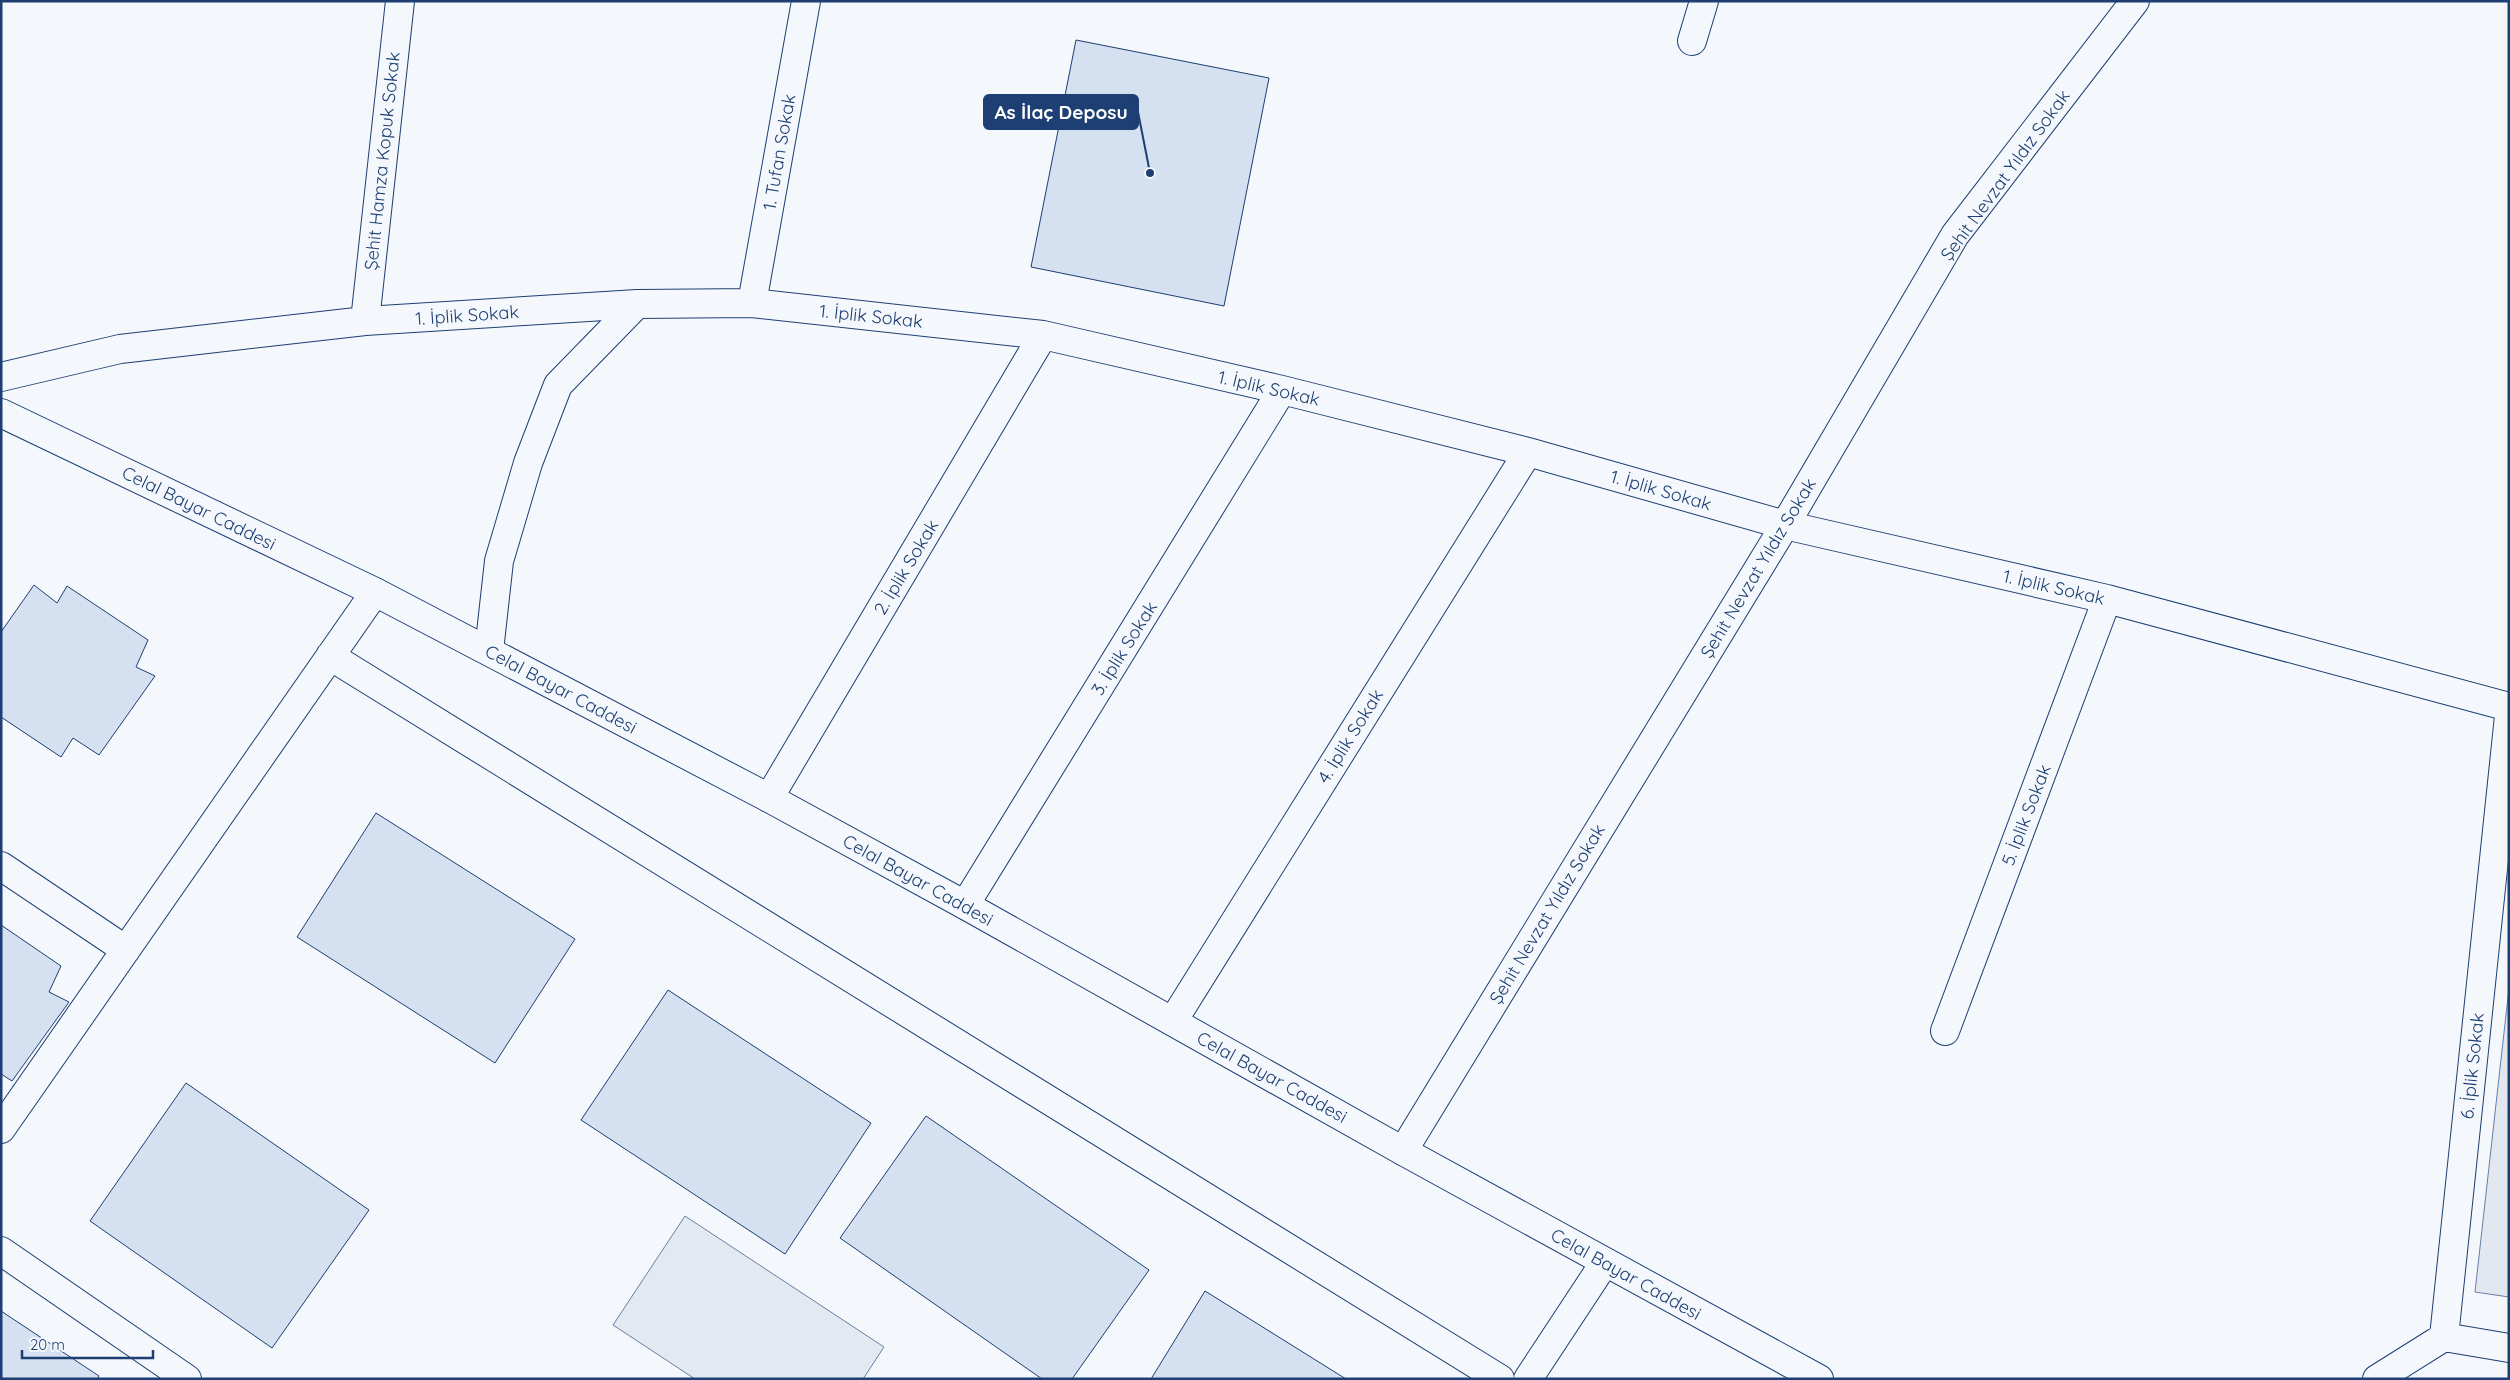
<svg xmlns="http://www.w3.org/2000/svg" width="2510" height="1380" font-family="Quicksand,sans-serif">
	<style>
		.green { fill: #e3e9f0; stroke: #687fa3 }
		.parking { fill: #e3e8f0; stroke: #687fa3 }
		.building { fill: #d5e0f0; stroke: #1d3f73 }
		.lines { fill: none; stroke-linecap: round; stroke-linejoin: round }
		.minor-casing { stroke: #1d3f73; stroke-width: 30 }
		.secondary-casing { stroke: #1d3f73; stroke-width: 30 }
		.minor { stroke: #f4f7fb; stroke-width: 28 }
		.secondary { stroke: #f4f7fb; stroke-width: 28 }
		.labels { text-anchor: middle; dominant-baseline: central; stroke-width: 4; stroke-linejoin: round; paint-order: stroke }
		.street-label { font-size: 18px; fill: #1d3f73; stroke: #f4f7fb }
		.leader { fill: none; stroke: #1d3f73; stroke-width: 2 }
		.callout-dot { fill: #1d3f73; stroke: #f4f7fb; stroke-width: 2 }
		.callout { fill: #1d3f73; stroke: #1d3f73; stroke-width: 2 }
		.callout-label { font-size: 19px; text-anchor: middle; font-weight: bold; fill: #fff }
	</style>
	<rect width="100%" height="100%" fill="#f4f7fb"/>
	<path class="green" d="M685,1216L884,1347L863,1379H695L613,1325Z"/>
	<path class="parking" d="M2509,988V1297L2475,1292Z"/>
	<path class="building" d="M1076,40L1269,78L1224,306L1031,267Z
		M34,585L57,603L67,586L148,640L136,667L155,676L99,755L73,738L61,757L1,717V632Z
		M376,813L575,939L495,1063L297,937Z
		M1,925L61,966L49,992L69,1002L12,1081L1,1074Z
		M668,990L871,1123L785,1254L581,1120Z
		M186,1083L369,1210L272,1348L90,1221Z
		M926,1116L1149,1270L1072,1379H1042L840,1238Z
		M1205,1291L1346,1379H1151Z
		M1,1311L99,1376L97,1379H1Z"/>
	<g class="lines">
		<defs>
			<path id="minor" d="M1692,41L1704,1
				M752,303L806,1
				M365,321L400,1
				M1,377L120,349L365,321L637,304L752,303L1043,335L1282,390L1528,452L1785,525L2107,599L2509,707
				M489,651L499,561L528,463L558,385L637,304
				M330,656L1500,1379
				M769,798L1043,335
				M1,866L126,950
				M965,905L1282,390
				M1173,1021L1528,452
				M1945,1031L2107,599
				M1,1129L375,592
				M1403,1151L1785,525L1955,235L2135,1
				M1,1251L187,1379
				M2444,1337L2509,1348
				M1528,1379L1605,1262
				M2377,1379L2444,1337L2509,716"/>
			<path id="secondary" d="M1,413L375,592L769,798L965,905L1403,1151L1819,1379"/>
		</defs>
		<use href="#minor" class="minor-casing"/>
		<use href="#secondary" class="secondary-casing"/>
		<use href="#minor" class="minor"/>
		<use href="#secondary" class="secondary"/>
	</g>
	<g class="labels">
		<g class="street-label">
			<text transform="translate(779 152) rotate(-80)">1. Tufan Sokak</text>
			<text transform="translate(382 161) rotate(-84)">Şehit Hamza Kopuk Sokak</text>
			<text transform="translate(2005 175) rotate(-54)">Şehit Nevzat Yıldız Sokak</text>
			<text transform="translate(467 315) rotate(-4)">1. İplik Sokak</text>
			<text transform="translate(871 316) rotate(6)">1. İplik Sokak</text>
			<text transform="translate(1269 388) rotate(13)">1. İplik Sokak</text>
			<text transform="translate(1661 490) rotate(16)">1. İplik Sokak</text>
			<text transform="translate(199 508) rotate(26)">Celal Bayar Caddesi</text>
			<text transform="translate(906 567) rotate(-59)">2. İplik Sokak</text>
			<text transform="translate(1758 568) rotate(-59)">Şehit Nevzat Yıldız Sokak</text>
			<text transform="translate(2054 587) rotate(13)">1. İplik Sokak</text>
			<text transform="translate(1124 648) rotate(-58)">3. İplik Sokak</text>
			<text transform="translate(561 689) rotate(28)">Celal Bayar Caddesi</text>
			<text transform="translate(1350 736) rotate(-58)">4. İplik Sokak</text>
			<text transform="translate(2026 815) rotate(-69)">5. İplik Sokak</text>
			<text transform="translate(918 880) rotate(29)">Celal Bayar Caddesi</text>
			<text transform="translate(1547 914) rotate(-59)">Şehit Nevzat Yıldız Sokak</text>
			<text transform="translate(2472 1066) rotate(-84)">6. İplik Sokak</text>
			<text transform="translate(1272 1077) rotate(29)">Celal Bayar Caddesi</text>
			<text transform="translate(1626 1274) rotate(29)">Celal Bayar Caddesi</text>
		</g>
	</g>
	<path class="leader" d="M1150 173L1138 112"/>
	<circle class="callout-dot" cx="1150" cy="173" r="5"/>
	<rect class="callout" x="984" y="95" width="154" height="34" rx="5"/>
	<g class="callout-label">
		<text x="1061" y="119">As İlaç Deposu</text>
	</g>
	<rect width="2510" height="1380" fill="none" stroke="#1d3f73" stroke-width="5"/>
	<path d="M22 1350v8h131v-8" fill="none" stroke="#1d3f73" stroke-width="2.5"/>
	<text x="30" y="1350" font-size="15" fill="#1d3f73" stroke="#f4f7fb" stroke-width="4" paint-order="stroke">20 m</text>
</svg>
